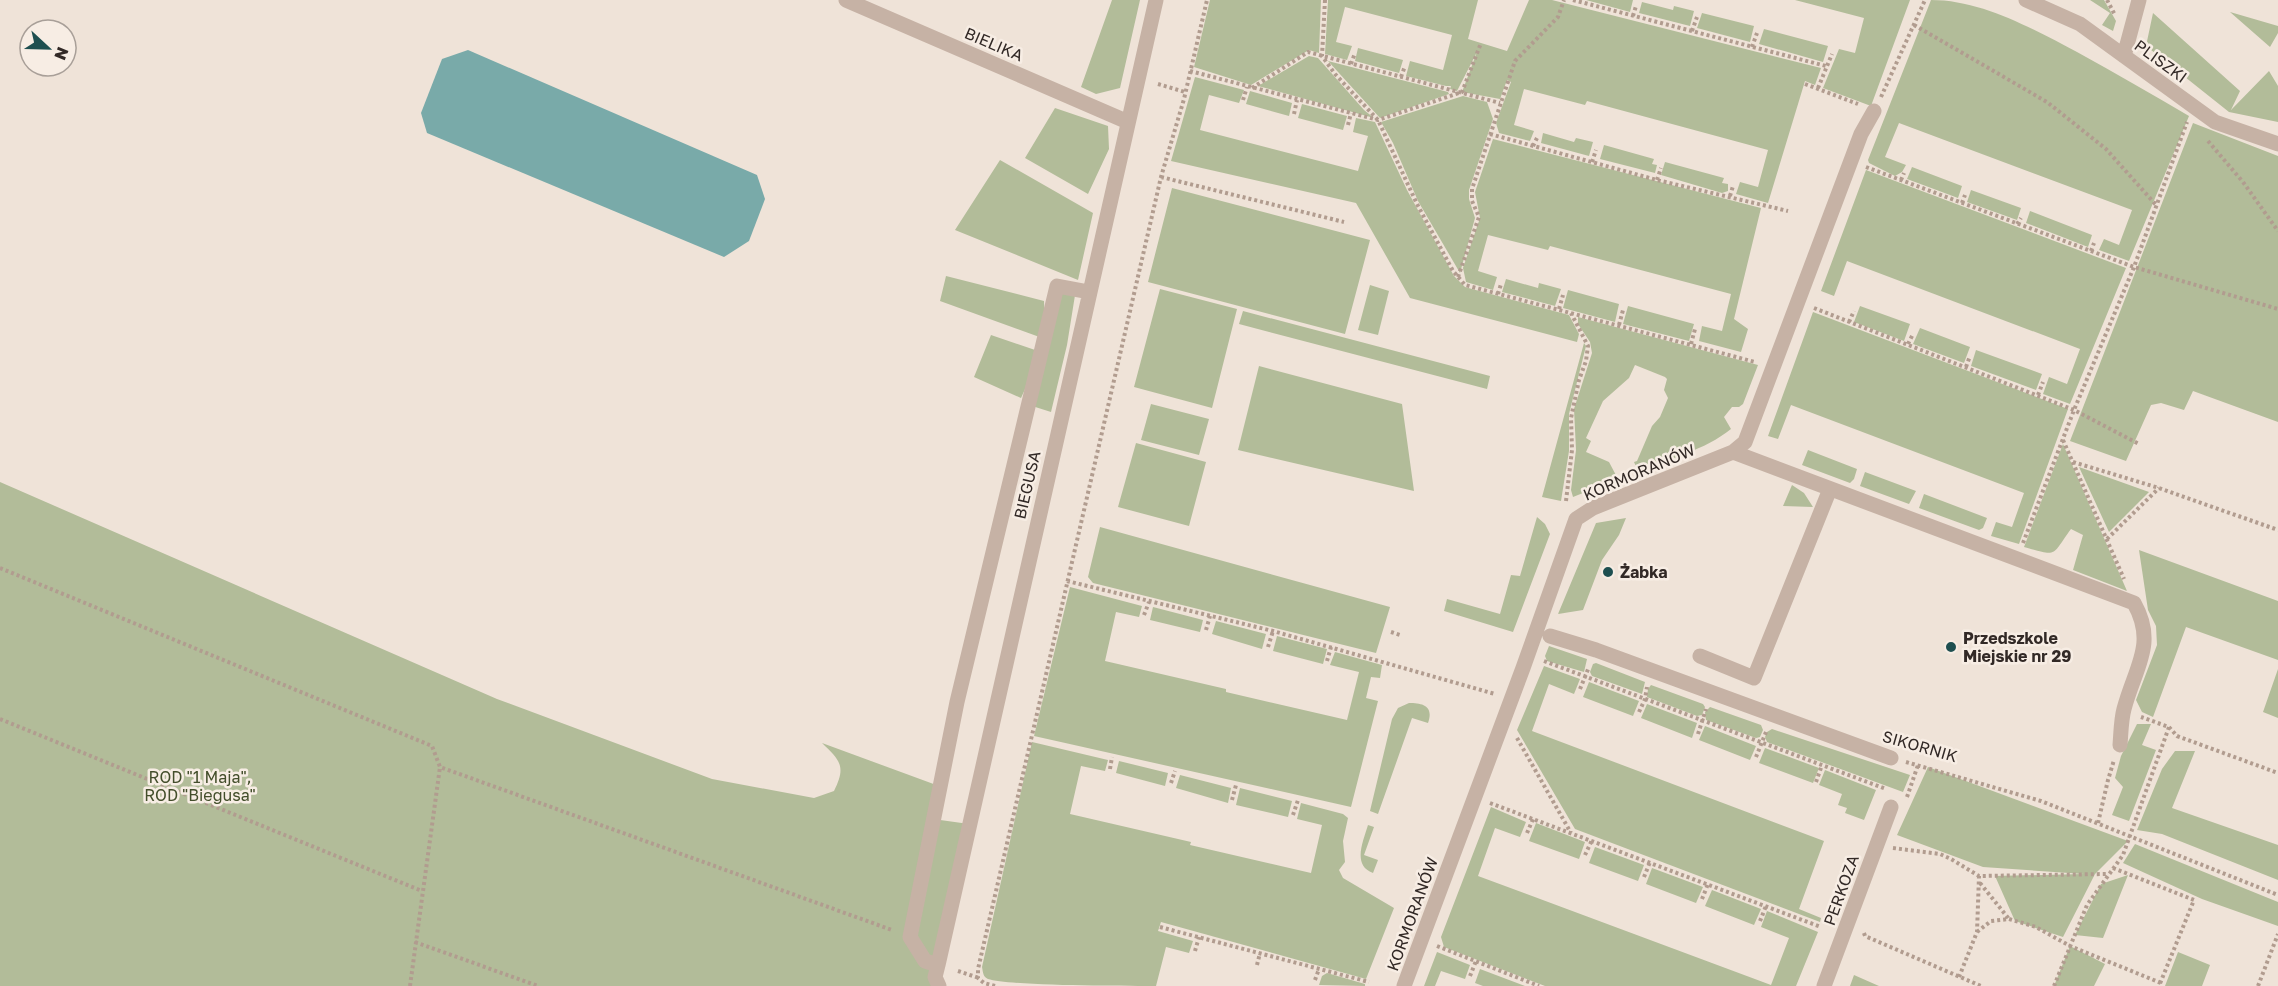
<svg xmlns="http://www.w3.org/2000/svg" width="2278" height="986" font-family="'Golos Text',sans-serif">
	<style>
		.green { fill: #b2bc99 }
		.water { fill: #79aaa9 }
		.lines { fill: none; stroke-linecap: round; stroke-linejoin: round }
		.path { stroke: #b19c8f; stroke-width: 4; stroke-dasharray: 3 3; stroke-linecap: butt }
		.minor { stroke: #c6b2a5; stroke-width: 15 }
		.poi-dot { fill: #1e4f50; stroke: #f7ede4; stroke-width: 2 }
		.labels { text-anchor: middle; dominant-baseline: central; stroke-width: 5; stroke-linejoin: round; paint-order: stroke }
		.street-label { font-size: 16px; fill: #322926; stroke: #f7ede4 }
		.poi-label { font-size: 16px; font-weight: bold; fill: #322926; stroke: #f7ede4; text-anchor: start }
		.park-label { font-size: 16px; fill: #434e2b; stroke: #f7ede4 }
	</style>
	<rect width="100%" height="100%" fill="#efe3d8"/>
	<path class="green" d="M1112,0H1140L1120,88L1096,94L1081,87Z
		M1210,0H1321L1319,53L1309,50L1251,85L1194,67Z
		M1328,0H1478L1468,39L1507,51L1529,0H1552L1821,68L1815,85L1805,81L1768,203L1736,194L1740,182L1758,187L1768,150L1587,101L1585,105L1524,89L1514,125L1534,131L1530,141L1499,133L1496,123L1511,82L1507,80L1500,99L1462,92L1477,52L1457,91L1450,89L1451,86H1446L1406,76L1410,61L1443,70L1452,35L1345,7L1336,42L1352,46L1347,60L1325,54Z
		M1586,0H1633L1630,12Z
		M1795,0H1910L1871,106L1823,88L1839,49L1855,53L1864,18Z
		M1931,0C1982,0 2033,29 2077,52C2115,73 2152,94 2189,116L2129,261L2099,250L2104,239L2119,245L2132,210L1899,123L1885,157L1906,165L1902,172L1895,176L1869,163L1868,160Z
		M2090,0H2104L2116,21L2113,31L2102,25L2110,13Z
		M1642,2L1673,10L1674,6L1694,11L1690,26L1639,13Z
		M2230,12L2278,26V33L2270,47Z
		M1702,13L1754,26L1750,42L1697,28Z
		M2153,13L2240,91L2231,110L2269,71L2278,86V122L2229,112L2146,46Z
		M1764,29L1828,46L1823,62L1759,44Z
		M1358,48L1403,60L1399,73L1355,61Z
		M1309,56L1318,58L1364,110L1374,118L1258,86Z
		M1328,61L1448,92L1449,94L1380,118Z
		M1195,77L1244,90L1239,103L1209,95L1200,130L1358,171L1368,136L1353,132L1356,118L1375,122L1407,190L1454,276L1465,287L1472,289L1569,315L1579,334L1577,342L1410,298L1356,203L1171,161Z
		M1250,91L1292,103L1289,116L1246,104Z
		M1463,96L1487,102L1493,119L1469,190V199L1475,218L1460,273L1418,201L1393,143L1381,122Z
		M1302,104L1347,116L1343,130L1298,118Z
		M1055,108L1108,126L1109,149L1088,194L1025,158Z
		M2193,123L2278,156V422L2193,391L2184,410L2161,403L2151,405L2126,461L2070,441Z
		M1543,133L1574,142L1576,138L1593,142L1589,156L1541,143Z
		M1493,139L1761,208L1734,319L1748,329L1741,352L1699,341L1702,326L1722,331L1731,294L1550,246L1548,250L1488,235L1478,271L1497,277L1493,290L1466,282L1463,268L1480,218L1475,192Z
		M1604,145L1654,159L1652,164L1657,165L1655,173L1600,159Z
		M1000,160L1093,213L1078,280L955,230Z
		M1665,162L1724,178L1722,183L1728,184V191L1722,193L1661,175Z
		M1912,167L1962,186L1958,198L1907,179Z
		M1866,170L2126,268L2070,404L2043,394L2049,377L2067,384L2080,349L1847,261L1834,296L1821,291Z
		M1172,188L1370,240L1345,334L1148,282Z
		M1971,190L2021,208L2017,220L1967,202Z
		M2030,211L2092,235L2088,247L2026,223Z
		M946,276L1044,301L1045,335L1057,286L1076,289L1067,345L1051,412L1029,405L1040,356L1021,398L974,377L991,335L1041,352L1045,339L940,301Z
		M1506,279L1538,288L1539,283L1561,289L1555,306L1502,292Z
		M1370,285L1389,291L1378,335L1358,330Z
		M1160,289L1237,309L1212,408L1134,387Z
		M1568,290L1619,304L1615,322L1563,308Z
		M1628,306L1694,324L1689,341L1623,324Z
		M1860,306L1910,324L1904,341L1854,322Z
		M1243,311L1490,376L1487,389L1239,324Z
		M1813,312L2068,409L2019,544L1991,536L1996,522L2012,527L2024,493L1791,405L1778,439L1768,436Z
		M1578,317L1758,365L1743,404L1739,407H1732L1724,417L1731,429C1705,450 1669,459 1638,471L1634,462L1637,461L1652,426L1660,417L1668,398L1664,390L1667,379L1665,377L1635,365L1629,378L1603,401L1586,438L1591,441L1586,452L1609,462L1618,479L1573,497L1571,490L1576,450L1574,409L1592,353L1590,342L1578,324Z
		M1920,328L1970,347L1964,363L1913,344Z
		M1584,343L1586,346L1569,414V451L1561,501L1542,497Z
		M1976,350L2042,374L2036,390L1971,366Z
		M1259,366L1402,404L1414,491L1238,450Z
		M1151,404L1209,419L1199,455L1141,440Z
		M1136,443L1206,462L1189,526L1118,507Z
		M2063,444L2127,591L2073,570L2083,535L2071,529C2051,556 2059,557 2024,547Z
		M1808,450L1857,469L1854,479L1850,483L1802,465Z
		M2079,467L2149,492L2109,532Z
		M1865,472L1916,491L1909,504L1860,486Z
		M0,482L497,699L712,779L814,798L834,791C846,767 841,761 822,743L939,786L933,819L969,824L939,986H0Z
		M1792,485L1804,493L1813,507L1783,506Z
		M1924,494L1987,518L1983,528L1979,530L1919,508Z
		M1537,517L1545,524L1550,534L1513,632L1444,611L1447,599L1500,614L1511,575L1520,576Z
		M1626,518L1619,535L1602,560L1583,610L1558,614L1596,523Z
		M1100,527L1390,607L1376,653L1093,583L1088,577Z
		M2139,550L2278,601V660L2186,627L2153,717L2142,712L2136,700L2157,645L2156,626L2148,610Z
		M1070,587L1142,606L1139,617L1116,612L1105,661L1226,689V692L1347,720L1359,672L1330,665L1335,652L1382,665L1380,678L1371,677L1366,698L1378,701L1351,807L1034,736Z
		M1153,607L1203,620L1200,632L1150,620Z
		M1216,621L1266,634L1262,649L1212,634Z
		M1277,636L1327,649L1323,664L1273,651Z
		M1549,646L1587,659L1584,672L1547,661L1545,656Z
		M1596,663L1645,682L1642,694L1592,676L1590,672L1593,664Z
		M1544,666L1580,679L1574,694L1549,684L1532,731L1824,841L1799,909L1821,918L1820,922L1575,829L1517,730Z
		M2278,669V718L2263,712Z
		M1589,682L1639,701L1633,716L1583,697Z
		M1651,685L1703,704L1705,707L1702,715L1697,716L1647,697L1648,689Z
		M1409,703C1423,703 1434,706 1428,723L1412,718L1378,814L1370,811L1392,719L1398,708Z
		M1647,704L1697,723L1692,738L1641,718Z
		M1710,707L1761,725L1763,730L1760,737L1756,738L1706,720L1705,712Z
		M2137,724H2151L2142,745L2156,750L2129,821L2112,815L2123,787L2115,778L2121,756Z
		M1705,726L1756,746L1750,760L1699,740Z
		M1772,729L1910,775L1903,792L1767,742L1765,737L1767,732Z
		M1032,742L1108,760L1105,771L1081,766L1070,814L1191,842L1190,845L1311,873L1322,825L1297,819L1301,803L1343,814L1348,818L1343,841L1345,862L1339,870L1343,878L1394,908L1366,979L1161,922L1158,931L1193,941L1189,953L1166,947L1156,986C1125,986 1009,986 988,979C983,977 983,972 982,967Z
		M1765,748L1819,768L1813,783L1759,763Z
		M2175,751H2195L2172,808L2278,845V880L2162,834L2137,830L2162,769Z
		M1119,761L1168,773L1165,786L1116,773Z
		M1928,767L2128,841L2095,874L2063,937L2015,921L1995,876L2084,874L1983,867L1897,835Z
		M1825,770L1876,790L1864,820L1845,813L1847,808L1838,805L1842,794L1819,785Z
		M1180,775L1231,788L1228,803L1176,788Z
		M1240,788L1292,801L1288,817L1236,805Z
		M1491,807L1526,822L1520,837L1495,828L1478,876L1771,985L1789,938L1761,927L1767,911L1818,932L1796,986H1545L1444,947L1441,937Z
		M1536,823L1585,842L1579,859L1529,841Z
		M1368,825L1374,827L1364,855L1378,860L1373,873C1352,865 1363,842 1368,825Z
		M2135,844L2278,902V926L2202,899L2123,863Z
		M1595,847L1644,865L1638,881L1589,863Z
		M1652,868L1703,887L1696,903L1646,884Z
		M2128,875L2103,938L2075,935L2101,884Z
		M1712,890L1761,909L1754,925L1705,906Z
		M2070,946L2105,964L2094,986H2054Z
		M1437,952L1470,965L1465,979L1441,971L1435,986H1424Z
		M2178,952L2210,965L2202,986H2165Z
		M1480,969L1525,986H1483L1475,983Z
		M1327,973L1365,984V986L1319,985L1322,976Z
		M1854,975L1879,986H1850Z"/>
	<path class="water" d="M468,50L757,175L765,199L749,241L724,257L427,133L421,113L442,59Z"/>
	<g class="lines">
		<path class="path" d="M1325,0L1322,56L1335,74L1378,120L1417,204L1453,271L1465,285L1755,362
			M1573,0L1826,66
			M2107,0L2115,15
			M1633,16L1636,6
			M1914,25L2047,102L2106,149L2157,206
			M1692,31L1697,17
			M1752,47L1757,33
			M1351,64L1355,53
			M1190,71L1378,120L1462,92L1481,43
			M1401,77L1405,66
			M1158,84L1185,92
			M1805,84L1858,104
			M1252,88L1308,52L1500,103
			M1818,88L1832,54
			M1881,97L1925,0
			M1243,100L1247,87
			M1294,114L1297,100
			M1348,125L1351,113
			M1490,134L1657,180L1788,211
			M2208,141L2243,182L2278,231
			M1533,146L1537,138
			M1592,162L1596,150
			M1866,167L2134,267L2278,309
			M1161,177L1344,222
			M1657,180L1661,168
			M1901,180L1904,173
			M1730,196L1733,186
			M1962,203L1965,195
			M2017,224L2021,218
			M2091,251L2094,243
			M1458,277L1479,217L1472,201V189L1515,61L1558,17L1564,0
			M1498,294L1501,284
			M1814,308L2074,410L2139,444
			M1559,309L1563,295
			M1849,322L1854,311
			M1619,325L1623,310
			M1691,344L1695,329
			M1908,344L1913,334
			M1966,367L1970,356
			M2038,395L2043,382
			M2063,440L2124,579
			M2073,462L2159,488L2278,530
			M1566,501L1572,450L1571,418L1579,380L1586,361L1588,346L1571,313
			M2107,539L2159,488
			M2023,543L2074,410L2134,267L2187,122
			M0,568L432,746L440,767L892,930
			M1067,581L1273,631L1495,694
			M1144,615L1149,602
			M1206,630L1210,616
			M1391,632L1400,635
			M1268,647L1273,631
			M1327,661L1331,647
			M1544,661L1886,789
			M1580,689L1589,667
			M1639,712L1645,699L1647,687
			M0,719L422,891
			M2169,727L2177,736L2278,773
			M1698,734L1706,709
			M1517,738L1571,833
			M1756,757L1766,732
			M1906,762L2041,801L2278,895
			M1110,769L1112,757
			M1816,782L1822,765
			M1171,783L1175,771
			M1907,797L1918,765
			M1232,800L1236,785
			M1490,803L1821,927
			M1293,815L1298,800
			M2098,823L2108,780L2114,760
			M1527,833L1533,819
			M1893,848L1940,854L1951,859L1979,876L2107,874
			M1585,855L1592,840
			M2113,868L2194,900L2159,986
			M1644,877L1650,862
			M1980,883L2009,919
			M1702,899L1708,884
			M1760,921L1766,906
			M1160,927L1369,982
			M1977,932L1991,921L2009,919L2036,927L2070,946L2161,983
			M1864,933L1865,936L1981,986
			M415,942L538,986
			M1437,946L1539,986
			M1195,951L1199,937
			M1257,965L1260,953
			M958,971L979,978
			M1470,976L1476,961
			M1959,977L1977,932L1979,876
			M1315,980L1319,969
			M410,986L440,767
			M995,986L984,983L978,978V969L1161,177L1184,99L1207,0
			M2054,986L2087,905L2123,855L2169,727L2141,717
			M2258,986L2278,934"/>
		<path class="minor" d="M846,0L1128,122
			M2026,0L2080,24L2215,122L2278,144
			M2124,56L2139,0
			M1733,452L2134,603C2157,644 2135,667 2124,709C2121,720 2121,733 2120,745
			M1550,636L1596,650L1891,758
			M1700,656L1754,678L1830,489
			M938,965L925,961L910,937L957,702L1057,286L1089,292
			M939,986L935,977L938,965L1156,0
			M1404,986L1523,668L1576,519L1593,508L1733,452L1745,442L1861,134L1874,111
			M1824,986L1891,807"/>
	</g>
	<g class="poi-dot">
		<circle cx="1608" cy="572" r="6"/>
		<circle cx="1951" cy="647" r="6"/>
	</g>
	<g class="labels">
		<g class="street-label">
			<text transform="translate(994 44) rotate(23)">BIELIKA</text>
			<text transform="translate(2161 61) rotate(36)">PLISZKI</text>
			<text transform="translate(1639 472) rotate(-23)">KORMORANÓW</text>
			<text transform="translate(1027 485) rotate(-77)">BIEGUSA</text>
			<text transform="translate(1920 746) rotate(16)">SIKORNIK</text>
			<text transform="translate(1841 890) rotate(-70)">PERKOZA</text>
			<text transform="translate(1412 914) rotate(-70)">KORMORANÓW</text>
		</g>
		<g class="poi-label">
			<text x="1620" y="572">Żabka</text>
			<text x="1963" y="638">Przedszkole<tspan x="1963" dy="18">Miejskie nr 29</tspan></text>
		</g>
		<g class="park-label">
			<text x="200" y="777">ROD "1 Maja",<tspan x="200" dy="18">ROD "Biegusa"</tspan></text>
		</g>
	</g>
	<g transform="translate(48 48) rotate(112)"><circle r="28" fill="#f7ede4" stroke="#a89f98" stroke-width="1.5"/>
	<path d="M0-4.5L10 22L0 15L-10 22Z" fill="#1e4f50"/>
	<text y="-9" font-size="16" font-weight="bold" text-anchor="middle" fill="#322926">N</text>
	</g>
</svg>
